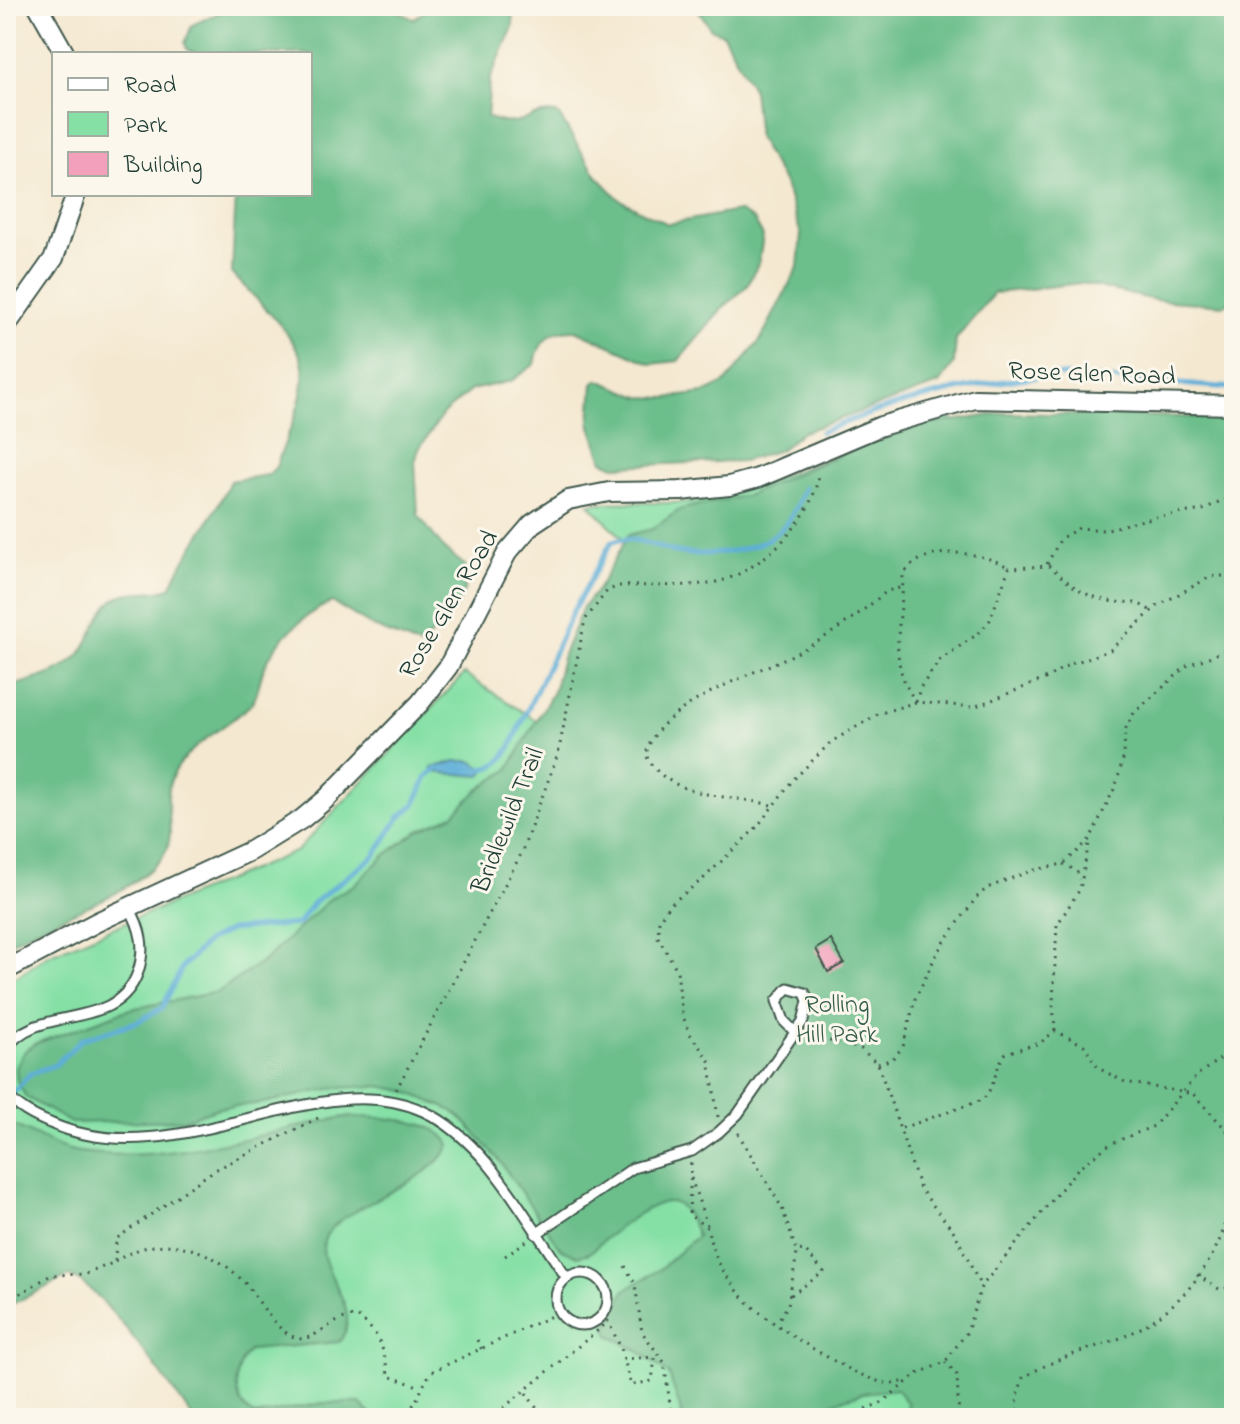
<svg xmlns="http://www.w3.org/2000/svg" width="1240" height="1424" font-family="'Indie Flower',sans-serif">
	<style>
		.green { fill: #85e0a6; stroke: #528e6d; stroke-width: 2 }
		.forest { fill: #6cbe8b; stroke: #467e60; stroke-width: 2 }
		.water { fill: #5daed8; stroke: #3e7686; stroke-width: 2 }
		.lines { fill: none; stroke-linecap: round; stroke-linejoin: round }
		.stream { stroke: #5daed8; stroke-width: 5 }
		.building { fill: #f2a0bc }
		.lane-casing { stroke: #3f574b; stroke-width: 13 }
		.street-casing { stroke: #3f574b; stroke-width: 22 }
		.path { stroke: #3f574b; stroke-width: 3; stroke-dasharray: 2 6; stroke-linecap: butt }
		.lane { stroke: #fff; stroke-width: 9 }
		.street { stroke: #fff; stroke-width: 18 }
		.labels { text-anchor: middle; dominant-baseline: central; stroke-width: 6; stroke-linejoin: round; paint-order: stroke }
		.street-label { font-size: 26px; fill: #1f3d34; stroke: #fbf7ec }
		.park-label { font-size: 26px; fill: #335e4b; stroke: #fbf7ec }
	</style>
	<rect width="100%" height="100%" fill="#fbf7ec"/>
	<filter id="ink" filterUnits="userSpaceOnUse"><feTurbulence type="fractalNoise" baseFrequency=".0125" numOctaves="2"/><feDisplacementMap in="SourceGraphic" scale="16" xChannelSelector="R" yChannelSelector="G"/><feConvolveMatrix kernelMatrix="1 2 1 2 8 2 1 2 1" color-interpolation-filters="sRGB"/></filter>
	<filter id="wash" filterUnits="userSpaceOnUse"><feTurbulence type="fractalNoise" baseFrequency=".006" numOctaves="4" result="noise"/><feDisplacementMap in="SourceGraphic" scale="32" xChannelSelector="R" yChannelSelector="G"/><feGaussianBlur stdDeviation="1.8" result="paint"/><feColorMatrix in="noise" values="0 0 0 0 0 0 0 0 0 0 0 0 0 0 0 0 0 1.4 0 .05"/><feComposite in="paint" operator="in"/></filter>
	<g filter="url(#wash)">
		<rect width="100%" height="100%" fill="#f4e8d0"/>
		<path class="green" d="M949,415L1234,874V1418H193L74,1243L6,1285V984L48,955L297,851L464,674L561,736L643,559L589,504C633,499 680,509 723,496C800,473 872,437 949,415Z"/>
		<path class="forest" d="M234,6H390L413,19L432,6H513V27L490,79L487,117C520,133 529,109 558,114L597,176L619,199L641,211L668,224L738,211L754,220L763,236L759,262L747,286L723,308L678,361L651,364L576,330C552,329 538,341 535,364L511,381L471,390L443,414L419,449L415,462L418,515L445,550L466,566C472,599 442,624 420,646L374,627L332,602C305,613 276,640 264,668C259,680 258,699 248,707C224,729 186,746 172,777C160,803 181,837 160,860C120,903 54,914 6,946V688C30,680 61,675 79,655C93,639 100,603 122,595C137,589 154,595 170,588C187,550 214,519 230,481L268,475L276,467C286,437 307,397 303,366C299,337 251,295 232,273L236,194H310V54H199L187,49L185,43L192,25Z
			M696,6H1234V298L1225,305L1155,300L1081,283L994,293L956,339L954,364L939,384L800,433L780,450L743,461L615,466L603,461L590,423L593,384L598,380L640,397L667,398L704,393L725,383L760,341L798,267L801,234L785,185L758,138L753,90L723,34L711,29Z
			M1005,413L1234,418V1418H902L908,1404L896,1389L863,1393L784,1418H683L669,1374L637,1350L609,1335L607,1329L624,1291L660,1269L697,1236C693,1225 685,1203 670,1202C651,1200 603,1239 590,1253L578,1256L560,1248L499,1160L468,1125L453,1111L405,1091L379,1086L334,1088L263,1103L218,1108L183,1120L71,1123L26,1097L17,1081L16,1068L24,1052L34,1044L130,1009L218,992L265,960L332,897L354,885L385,855L419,830L453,815L479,789L508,770L553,692L563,654L583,607L598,589L628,535L652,529L681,509L748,495L843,453L919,426Z
			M346,1117C372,1117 438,1117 450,1145C434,1183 341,1206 326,1236C310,1268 368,1307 339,1342L250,1350C232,1367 231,1404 255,1416L323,1403H360L374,1418H193C172,1389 98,1282 69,1276L6,1307V1123C33,1130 52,1148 79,1152C169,1164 259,1133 346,1117Z"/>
		<path class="water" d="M456,761H471L485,769L481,776L432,772V768Z"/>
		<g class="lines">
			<path class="stream" d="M821,432C895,401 973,383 1053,375L1234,388
				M478,769C497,769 502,760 511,746L573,611L611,543C630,533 652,546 671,551C703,558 755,553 779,531C792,519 798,503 804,488
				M10,1096L31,1073L55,1065L82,1039L137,1022L162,1008L183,966L208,941L230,930L298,924L313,903L374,856L399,818L415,804L427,777L437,769"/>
		</g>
		<g id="blocks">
			<path class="building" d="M831,940L844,963L828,972L816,949Z"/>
		</g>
	</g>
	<g filter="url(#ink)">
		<use href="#blocks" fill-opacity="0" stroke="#3f574b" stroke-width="2"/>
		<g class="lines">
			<defs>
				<path id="lane" d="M6,1049C37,1002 116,1034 138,972C146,948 141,928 129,907
					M6,1093C17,1108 33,1116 50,1123C176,1179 316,1062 423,1111C486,1139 528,1223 567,1278
					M536,1234L633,1168L692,1151L719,1132L738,1114L803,1021L808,1001L805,993L788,988L777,1001L784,1021L795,1032
					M556 1299a26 26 0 1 1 52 0a26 26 0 1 1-52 0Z"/>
				<path id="street" d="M38,6L65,54
					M6,326L54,258L76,194
					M6,970L97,922L250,851L302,819L325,800L420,703L448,667L507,553L532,524L568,500L609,492L680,491L729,486L758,478L881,426L975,399L1234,405"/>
			</defs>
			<use href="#lane" class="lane-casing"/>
			<use href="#street" class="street-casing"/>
			<path class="path" d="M1047,564L1061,538L1079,528L1104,530L1155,517L1203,510L1234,494
				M916,702L920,688L940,660L979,633L990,620L1009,568L1050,566C1069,584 1081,595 1109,601C1128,605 1131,597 1151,611
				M916,702C885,659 903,624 903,575C922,543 981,551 1008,567
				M771,805C729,794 668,800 646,755C655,703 763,672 806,648C834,633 863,611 887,591L903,587
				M1063,864L1077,871L1080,879
				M1055,1031L1053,1003L1057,925L1080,889L1089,843
				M806,1035L861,1049L878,1064L920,1189L955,1233L981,1287
				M878,1064L892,1059L903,1047L915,999L938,951L976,898L987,888L1030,871L1063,864L1076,853L1090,839L1116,785L1124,756L1125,730L1134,713L1188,665L1234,647
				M396,1090L521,854L558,754L585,620L607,591L618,586C646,585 699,588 724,580C765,567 817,515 818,472
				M718,1117L709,1060L690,1034L682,1014L677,970L658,937L659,920L669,905L702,880L757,827L792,781L831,742L878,714L916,702L974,707L1045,679L1068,665L1110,650L1157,606L1210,577L1234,575
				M902,1128L982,1100C996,1087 994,1068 1006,1053L1040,1043L1055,1031L1084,1045L1098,1068L1125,1082L1193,1094L1234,1138
				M738,1133L782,1208L797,1253L788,1305L777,1322
				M691,1163L689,1215L708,1228C711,1256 728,1282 748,1302C768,1323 858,1380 886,1383C891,1384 899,1382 904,1382
				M691,1178L708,1228
				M505,1256L528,1240
				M115,1262C155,1232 208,1245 242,1280C259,1297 273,1331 297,1338C313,1344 332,1316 357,1316C379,1332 385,1350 388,1376L421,1387
				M625,1266L635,1284L642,1332L664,1362L672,1418
				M1197,1275L1219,1289L1234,1287
				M791,1295L824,1272L804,1250L797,1251
				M6,1302L51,1275L86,1274L115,1262L116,1239L213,1171L322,1116
				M604,1313L621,1348L631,1385L652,1381L655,1358
				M477,1340L482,1350
				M623,1359L655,1357
				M945,1362L957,1375L959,1418
				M526,1393L540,1413L534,1418
				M402,1418C418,1404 420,1389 431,1372L560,1312
				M491,1418L608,1322
				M843,1418L881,1403L917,1374L945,1362L967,1332L981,1287L1079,1167L1110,1144L1154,1126L1197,1075L1234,1049
				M1019,1418L1017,1398L1023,1378C1054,1358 1086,1351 1120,1338C1169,1319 1214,1270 1227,1218C1233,1194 1231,1169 1234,1145"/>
			<use href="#lane" class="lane"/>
			<use href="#street" class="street"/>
		</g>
	</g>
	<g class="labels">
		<g class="street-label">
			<text transform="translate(1092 375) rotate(2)">Rose Glen Road</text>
			<text transform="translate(450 605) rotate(-59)">Rose Glen Road</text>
			<text transform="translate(509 821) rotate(-68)">Bridlewild Trail</text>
		</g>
		<g class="park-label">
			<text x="837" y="1006">Rolling<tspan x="837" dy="30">Hill Park</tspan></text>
		</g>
	</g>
	<rect width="1240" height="1424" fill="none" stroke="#fbf7ec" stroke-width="32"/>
	<rect x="52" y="52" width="260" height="144" fill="#fbf7ec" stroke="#a3ada2" stroke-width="2"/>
	<rect x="68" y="78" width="40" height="12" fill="#ffffff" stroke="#a3ada2" stroke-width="2"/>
	<text x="124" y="92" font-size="24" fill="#1f3d34">Road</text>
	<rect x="68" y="112" width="40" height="24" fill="#85e0a6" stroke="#a3ada2" stroke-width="2"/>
	<text x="124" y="132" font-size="24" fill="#1f3d34">Park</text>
	<rect x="68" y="152" width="40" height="24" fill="#f2a0bc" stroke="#a3ada2" stroke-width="2"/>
	<text x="124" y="172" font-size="24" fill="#1f3d34">Building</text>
</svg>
